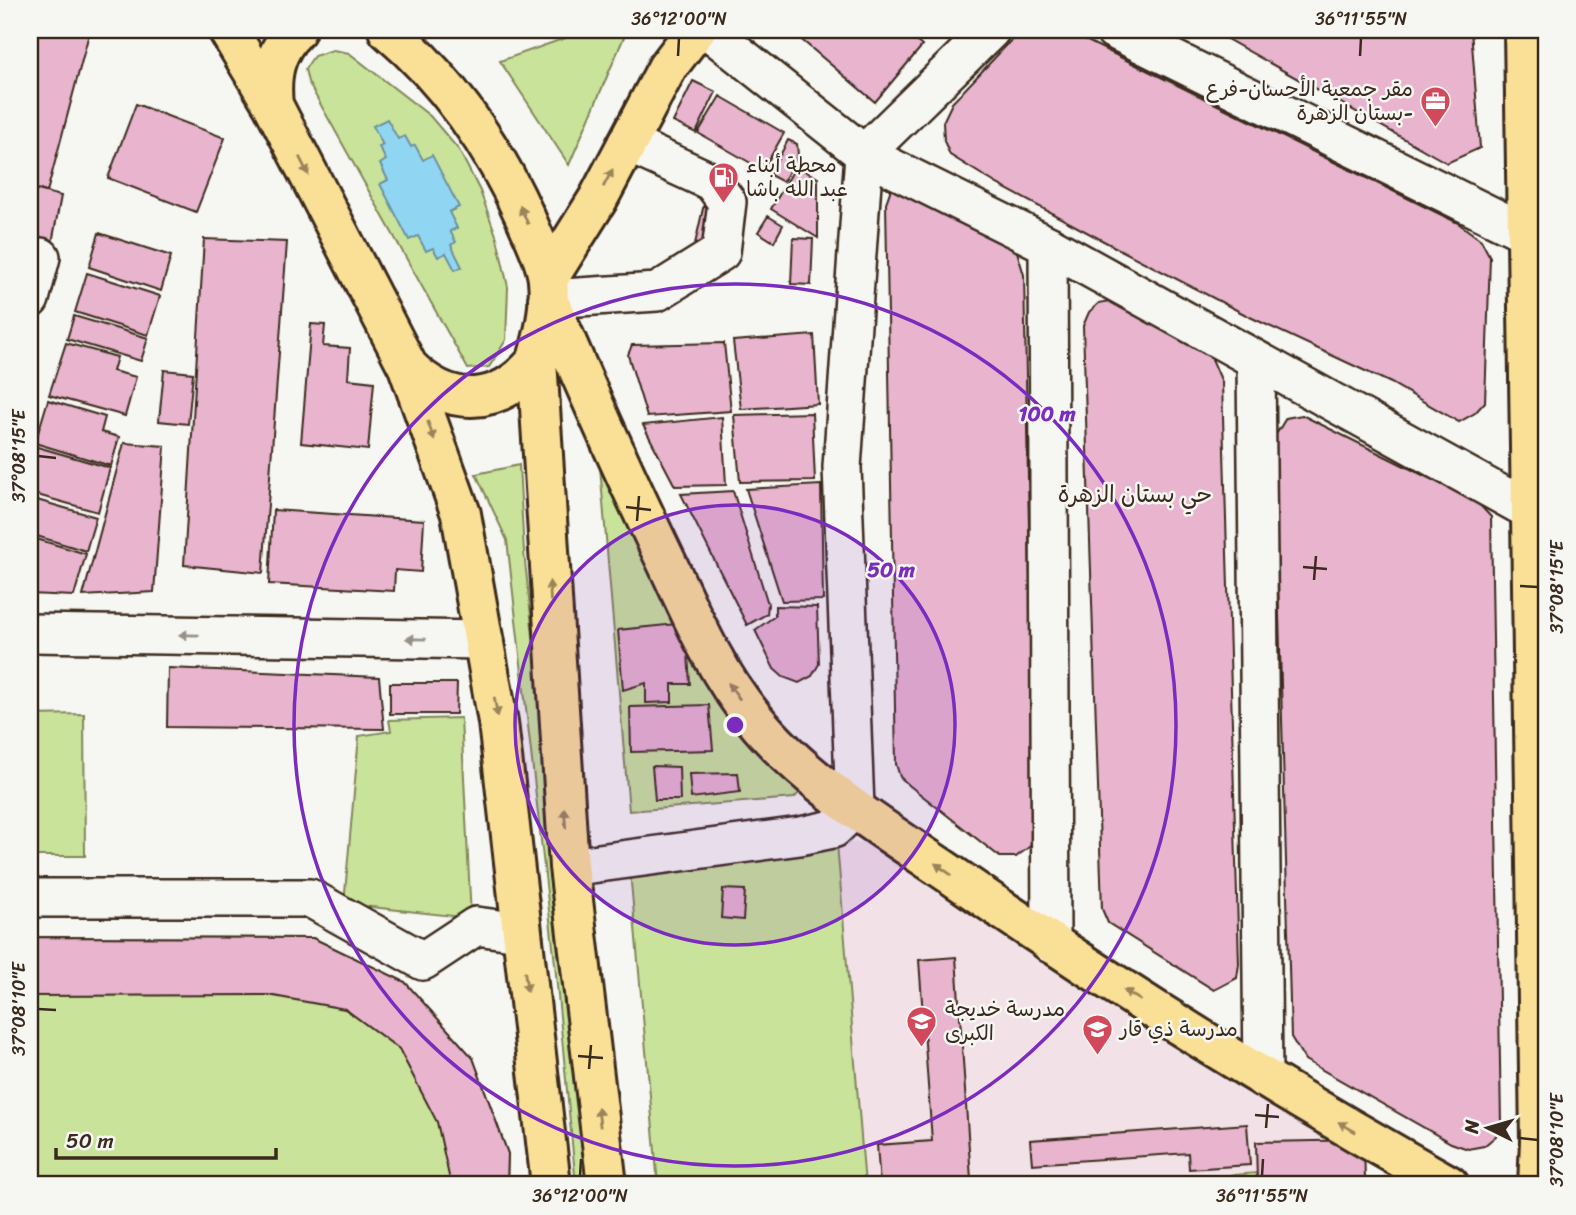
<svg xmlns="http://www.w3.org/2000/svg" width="1576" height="1215" font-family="Sriracha,'Playpen Sans Arabic',sans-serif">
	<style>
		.built { fill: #f2e2e7 }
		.green { fill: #c9e39a; stroke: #82865c; stroke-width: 2 }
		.water { fill: #90d6f2; stroke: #6e919d; stroke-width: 2 }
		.building { fill: #e8b4ce; stroke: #3b2a1e; stroke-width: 2 }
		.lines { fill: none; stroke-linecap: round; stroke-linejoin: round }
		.minor-casing { stroke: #3b2a1e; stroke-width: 42 }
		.major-casing { stroke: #3b2a1e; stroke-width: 44 }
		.minor { stroke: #f6f6f2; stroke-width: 37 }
		.major { stroke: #fadf96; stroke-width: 38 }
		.oneway { fill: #9a845a }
		.oneway2 { fill: #989088 }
		.ticks { fill: none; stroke: #3b2a1e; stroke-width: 2.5 }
		.ring { fill: none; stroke: #7b2cbf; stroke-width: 3.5 }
		.labels { text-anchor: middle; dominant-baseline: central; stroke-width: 5; stroke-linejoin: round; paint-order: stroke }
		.poi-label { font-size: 21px; fill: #3b2a1e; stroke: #f6f6f2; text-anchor: start }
		.neighbourhood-label { font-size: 23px; fill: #3b2a1e; stroke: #f6f6f2 }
		.centre { fill: #7b2cbf; stroke: #f6f6f2; stroke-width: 3.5 }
		.ring-label { font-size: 21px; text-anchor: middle; font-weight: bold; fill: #7b2cbf; stroke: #f6f6f2; stroke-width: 5; stroke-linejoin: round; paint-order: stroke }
		.neatline { fill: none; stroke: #3b2a1e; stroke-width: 2.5 }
		.ticks-label { font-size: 18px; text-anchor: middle; fill: #3b2a1e }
	</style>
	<rect width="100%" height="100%" fill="#f6f6f2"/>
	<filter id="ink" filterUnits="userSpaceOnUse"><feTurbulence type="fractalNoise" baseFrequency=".0143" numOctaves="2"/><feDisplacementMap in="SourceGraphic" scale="14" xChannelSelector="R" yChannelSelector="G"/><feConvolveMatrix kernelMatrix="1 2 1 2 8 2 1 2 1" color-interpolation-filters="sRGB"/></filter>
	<g filter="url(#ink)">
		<path class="built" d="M876,842L1325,1128L1319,1141L1257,1173L1113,1185H865L837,843Z"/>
		<path class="green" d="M588,30H627L569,165L500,61Z
			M333,50L349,53L430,116L459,150L480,191L497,238L508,287L506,340L489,367L468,369L308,82L305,69L314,56Z
			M598,443L669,594L817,776L794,798L629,811Z
			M519,465L524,552L592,1185H576L555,964L507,540L476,474Z
			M84,714L85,856H30V715Z
			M461,718L471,918L344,904L359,736L391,731L389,720Z
			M837,843L865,1185H658L629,860Z
			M30,937L313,938L405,982L473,1058L508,1154L507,1185H30Z
			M1257,1173L1258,1183L1348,1181L1352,1185H1113Z"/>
		<path class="water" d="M387,119L398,139L405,136L411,147L415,145L423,160L432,155L459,207L449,212L457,228L450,231L456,242L451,245L462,267L455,270L446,253L438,257L433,248L426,251L418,236L409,240L380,184L388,180L380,164L386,160L379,147L383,145L373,126Z"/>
		<path class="building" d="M30,30H90L47,192L30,187Z
			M790,30H904L922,46L875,102Z
			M1065,30L1458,223L1481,240L1490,257L1485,402L1475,413L1459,422L1391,383L1250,317L1111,245L997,184L950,155L944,141L943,122L952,103L1020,31Z
			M1211,30H1471L1480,148L1447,163Z
			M693,81L716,92L696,133L673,122Z
			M720,96L784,133L763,170L698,133Z
			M136,104L225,138L196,212L108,178Z
			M788,140L797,144L798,155L783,182L770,175Z
			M796,166L818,178V238L771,209Z
			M893,183L1015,245L1024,275L1035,832L1033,844L1016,857H1000L910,786L900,777L896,764L886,203Z
			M30,188L61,196L52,243L30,238Z
			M704,204L721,208L711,247L695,244Z
			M768,216L783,225L774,242L758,232Z
			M99,233L171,256L161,291L89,267Z
			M793,238L813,239L811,285L791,284Z
			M204,239L287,242L263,573L184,565Z
			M87,273L160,296L148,335L75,312Z
			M1115,300L1209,352L1222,382L1239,964L1237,978L1214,990L1108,923L1102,909L1083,326L1089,312L1099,303Z
			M74,316L148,338L141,361L67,339Z
			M311,324L325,325L323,346L350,348L348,379L374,382L368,450L301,443Z
			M814,335L818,404L741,409L733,341Z
			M66,343L117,357L113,371L136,377L125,416L49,395Z
			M724,343L731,411L647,417L628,355L632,345Z
			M164,370L193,373L188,424L159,421Z
			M48,400L105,417L101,432L119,437L111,466L35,443Z
			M812,413L815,481L740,482L734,415Z
			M1302,415L1477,502L1491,517L1501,1124L1496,1136L1484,1146L1468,1149L1451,1143L1305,1060L1291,1037L1274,438L1286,418Z
			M722,417L726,485L675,486L643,425Z
			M124,443L165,446L154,592L83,596Z
			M34,446L110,468L98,512L30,493V459Z
			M821,485L823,600L782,601L746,489Z
			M733,491L768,604L767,614L747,625L681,494Z
			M30,498L96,517L86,551L30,534Z
			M273,510L424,520L421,572L395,570L394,591L269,584Z
			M30,537L86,554L74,596L30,594Z
			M775,606L817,607L819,664L812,676L799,683L783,677L774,669L755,630L775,616Z
			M686,623L690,684H672V702L646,703V683L623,690L618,630Z
			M168,668L379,677L384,729L167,727Z
			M390,683H457L456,714H390Z
			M709,705L713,750L631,752L630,707Z
			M652,766L679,767L680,800H655Z
			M738,773L740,792L691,798L689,774Z
			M723,889L745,890L743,920L721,918Z
			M30,937L313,938L405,982L473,1058L508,1154L507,1185H451L437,1122L399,1049L345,1009L268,995L30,996Z
			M956,957L971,1179L880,1185L877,1145L932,1141L919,960Z
			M1247,1124L1250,1165L1189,1169L1188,1153L1032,1164L1030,1140Z
			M1364,1140L1365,1181L1257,1183L1256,1142Z"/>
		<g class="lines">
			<defs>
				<path id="minor" d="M708,30L864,154L1048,245L1531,511
					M1114,30L1528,234
					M1048,245L1051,944
					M30,299L41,257
					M548,299L657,292L721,252L727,202L712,182L627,143
					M1256,362L1263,1078
					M30,633L484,640
					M569,867L800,836L833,829L855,808L842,467L864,154L991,30
					M30,898H310L423,961L476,926L520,932"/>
				<path id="major" d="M228,30L273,105L408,367L461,514L498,722L551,1185
					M388,30C448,81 494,147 526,219C534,238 546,260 548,280C551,307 544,334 537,360L569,867L607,1185
					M1524,30L1540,1141L1538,1185
					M273,105C270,76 274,51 296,30
					M548,279L598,199L667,68L696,30
					M548,299C586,388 625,476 667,563C692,616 715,671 753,717C806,783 884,829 953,876C1113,987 1279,1090 1449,1185
					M408,367C450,409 500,407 537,360"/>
			</defs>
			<use href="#minor" class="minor-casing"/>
			<use href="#major" class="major-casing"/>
			<use href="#minor" class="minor"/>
			<use href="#major" class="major"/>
		</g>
		<defs><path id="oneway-solid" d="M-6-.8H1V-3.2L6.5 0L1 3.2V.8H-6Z" transform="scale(1.75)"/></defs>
		<g class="oneway">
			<use href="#oneway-solid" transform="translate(304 166) rotate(63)"/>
			<use href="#oneway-solid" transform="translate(608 178) rotate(-62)"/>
			<use href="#oneway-solid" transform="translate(524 215) rotate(-114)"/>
			<use href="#oneway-solid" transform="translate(431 431) rotate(71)"/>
			<use href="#oneway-solid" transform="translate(550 591) rotate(-93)"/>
			<use href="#oneway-solid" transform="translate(734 691) rotate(-125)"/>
			<use href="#oneway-solid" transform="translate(496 707) rotate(80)"/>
			<use href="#oneway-solid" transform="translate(565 818) rotate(-94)"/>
			<use href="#oneway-solid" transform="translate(943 869) rotate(-145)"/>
			<use href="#oneway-solid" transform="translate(526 982) rotate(83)"/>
			<use href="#oneway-solid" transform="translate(1132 995) rotate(-148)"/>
			<use href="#oneway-solid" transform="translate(599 1117) rotate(-97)"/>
			<use href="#oneway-solid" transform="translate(1347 1127) rotate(-150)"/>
		</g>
		<g class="oneway2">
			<use href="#oneway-solid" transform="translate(189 635) rotate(-179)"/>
			<use href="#oneway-solid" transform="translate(416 639) rotate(-179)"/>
		</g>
	</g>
	<path class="ticks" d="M678,56L679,38M1360,56L1361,38M38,456L56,458M626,507L651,510M637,521L639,496M1303,567L1327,569M1314,580L1316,556M1520,586L1538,587M38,1009L56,1010M578,1056L603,1058M589,1069L591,1045M1255,1115L1279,1117M1266,1128L1268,1104M1520,1138L1538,1140M580,1176L581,1159M1262,1176L1263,1159"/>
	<circle cx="735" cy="725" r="220" fill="#7b2cbf" fill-opacity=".12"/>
	<g class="ring">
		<circle cx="735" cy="725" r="220"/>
		<circle cx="735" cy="725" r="441"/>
	</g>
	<defs>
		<symbol id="office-pin" viewBox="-11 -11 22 30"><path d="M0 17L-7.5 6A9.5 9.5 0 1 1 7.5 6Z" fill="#d1495b" stroke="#f6f6f2"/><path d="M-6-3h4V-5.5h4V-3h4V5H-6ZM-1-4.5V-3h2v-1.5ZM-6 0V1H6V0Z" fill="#fff"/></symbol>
		<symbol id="fuel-pin" viewBox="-11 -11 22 30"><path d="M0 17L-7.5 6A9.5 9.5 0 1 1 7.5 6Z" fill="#d1495b" stroke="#f6f6f2"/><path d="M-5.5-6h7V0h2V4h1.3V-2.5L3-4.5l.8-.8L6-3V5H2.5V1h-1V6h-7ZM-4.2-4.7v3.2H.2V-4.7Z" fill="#fff"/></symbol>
		<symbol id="school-pin" viewBox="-11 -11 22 30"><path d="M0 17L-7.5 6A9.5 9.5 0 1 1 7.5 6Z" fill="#d1495b" stroke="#f6f6f2"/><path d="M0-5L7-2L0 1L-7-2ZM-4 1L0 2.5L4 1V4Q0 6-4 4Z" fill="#fff"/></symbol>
	</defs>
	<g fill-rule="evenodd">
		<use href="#office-pin" x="1418" y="84" width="35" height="47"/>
		<use href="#fuel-pin" x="706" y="160" width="35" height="47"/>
		<use href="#school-pin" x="904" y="1004" width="35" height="47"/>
		<use href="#school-pin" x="1080" y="1012" width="35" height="47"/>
	</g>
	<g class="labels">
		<g class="poi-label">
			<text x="1413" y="89" text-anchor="end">مقر جمعية الأحسان-فرع<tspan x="1413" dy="24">بستان الزهرة-</tspan></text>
			<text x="746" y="165">محطة أبناء<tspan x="746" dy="24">عبد الله باشا</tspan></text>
			<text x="945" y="1009">مدرسة خديجة<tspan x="945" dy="24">الكبرى</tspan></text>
			<text x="1120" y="1029">مدرسة ذي قار</text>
		</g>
		<g class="neighbourhood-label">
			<text x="1135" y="494">حي بستان الزهرة</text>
		</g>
	</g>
	<circle cx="735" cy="725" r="10" class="centre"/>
	<g class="ring-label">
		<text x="1047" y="421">100 m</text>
		<text x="891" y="577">50 m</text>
	</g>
	<rect width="1576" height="1215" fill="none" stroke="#f6f6f2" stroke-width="77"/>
	<g transform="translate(1488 1128) rotate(275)" stroke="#f6f6f2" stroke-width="5" paint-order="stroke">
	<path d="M0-5L12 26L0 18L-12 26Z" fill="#3b2a1e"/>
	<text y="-10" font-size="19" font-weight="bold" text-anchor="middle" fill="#3b2a1e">N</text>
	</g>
	<path d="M56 1148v10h220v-10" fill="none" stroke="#3b2a1e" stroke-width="3.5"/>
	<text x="66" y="1148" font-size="21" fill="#3b2a1e" stroke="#f6f6f2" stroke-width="5" paint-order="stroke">50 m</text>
	<rect x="38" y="38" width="1500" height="1138" class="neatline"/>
	<g class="ticks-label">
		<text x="679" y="25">36°12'00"N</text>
		<text x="1361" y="25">36°11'55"N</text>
		<text transform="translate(19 456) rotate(-90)" y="6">37°08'15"E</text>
		<text transform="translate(1557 587) rotate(-90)" y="6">37°08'15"E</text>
		<text transform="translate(19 1009) rotate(-90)" y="6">37°08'10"E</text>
		<text transform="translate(1557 1140) rotate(-90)" y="6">37°08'10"E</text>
		<text x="580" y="1202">36°12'00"N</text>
		<text x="1262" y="1202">36°11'55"N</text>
	</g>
</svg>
